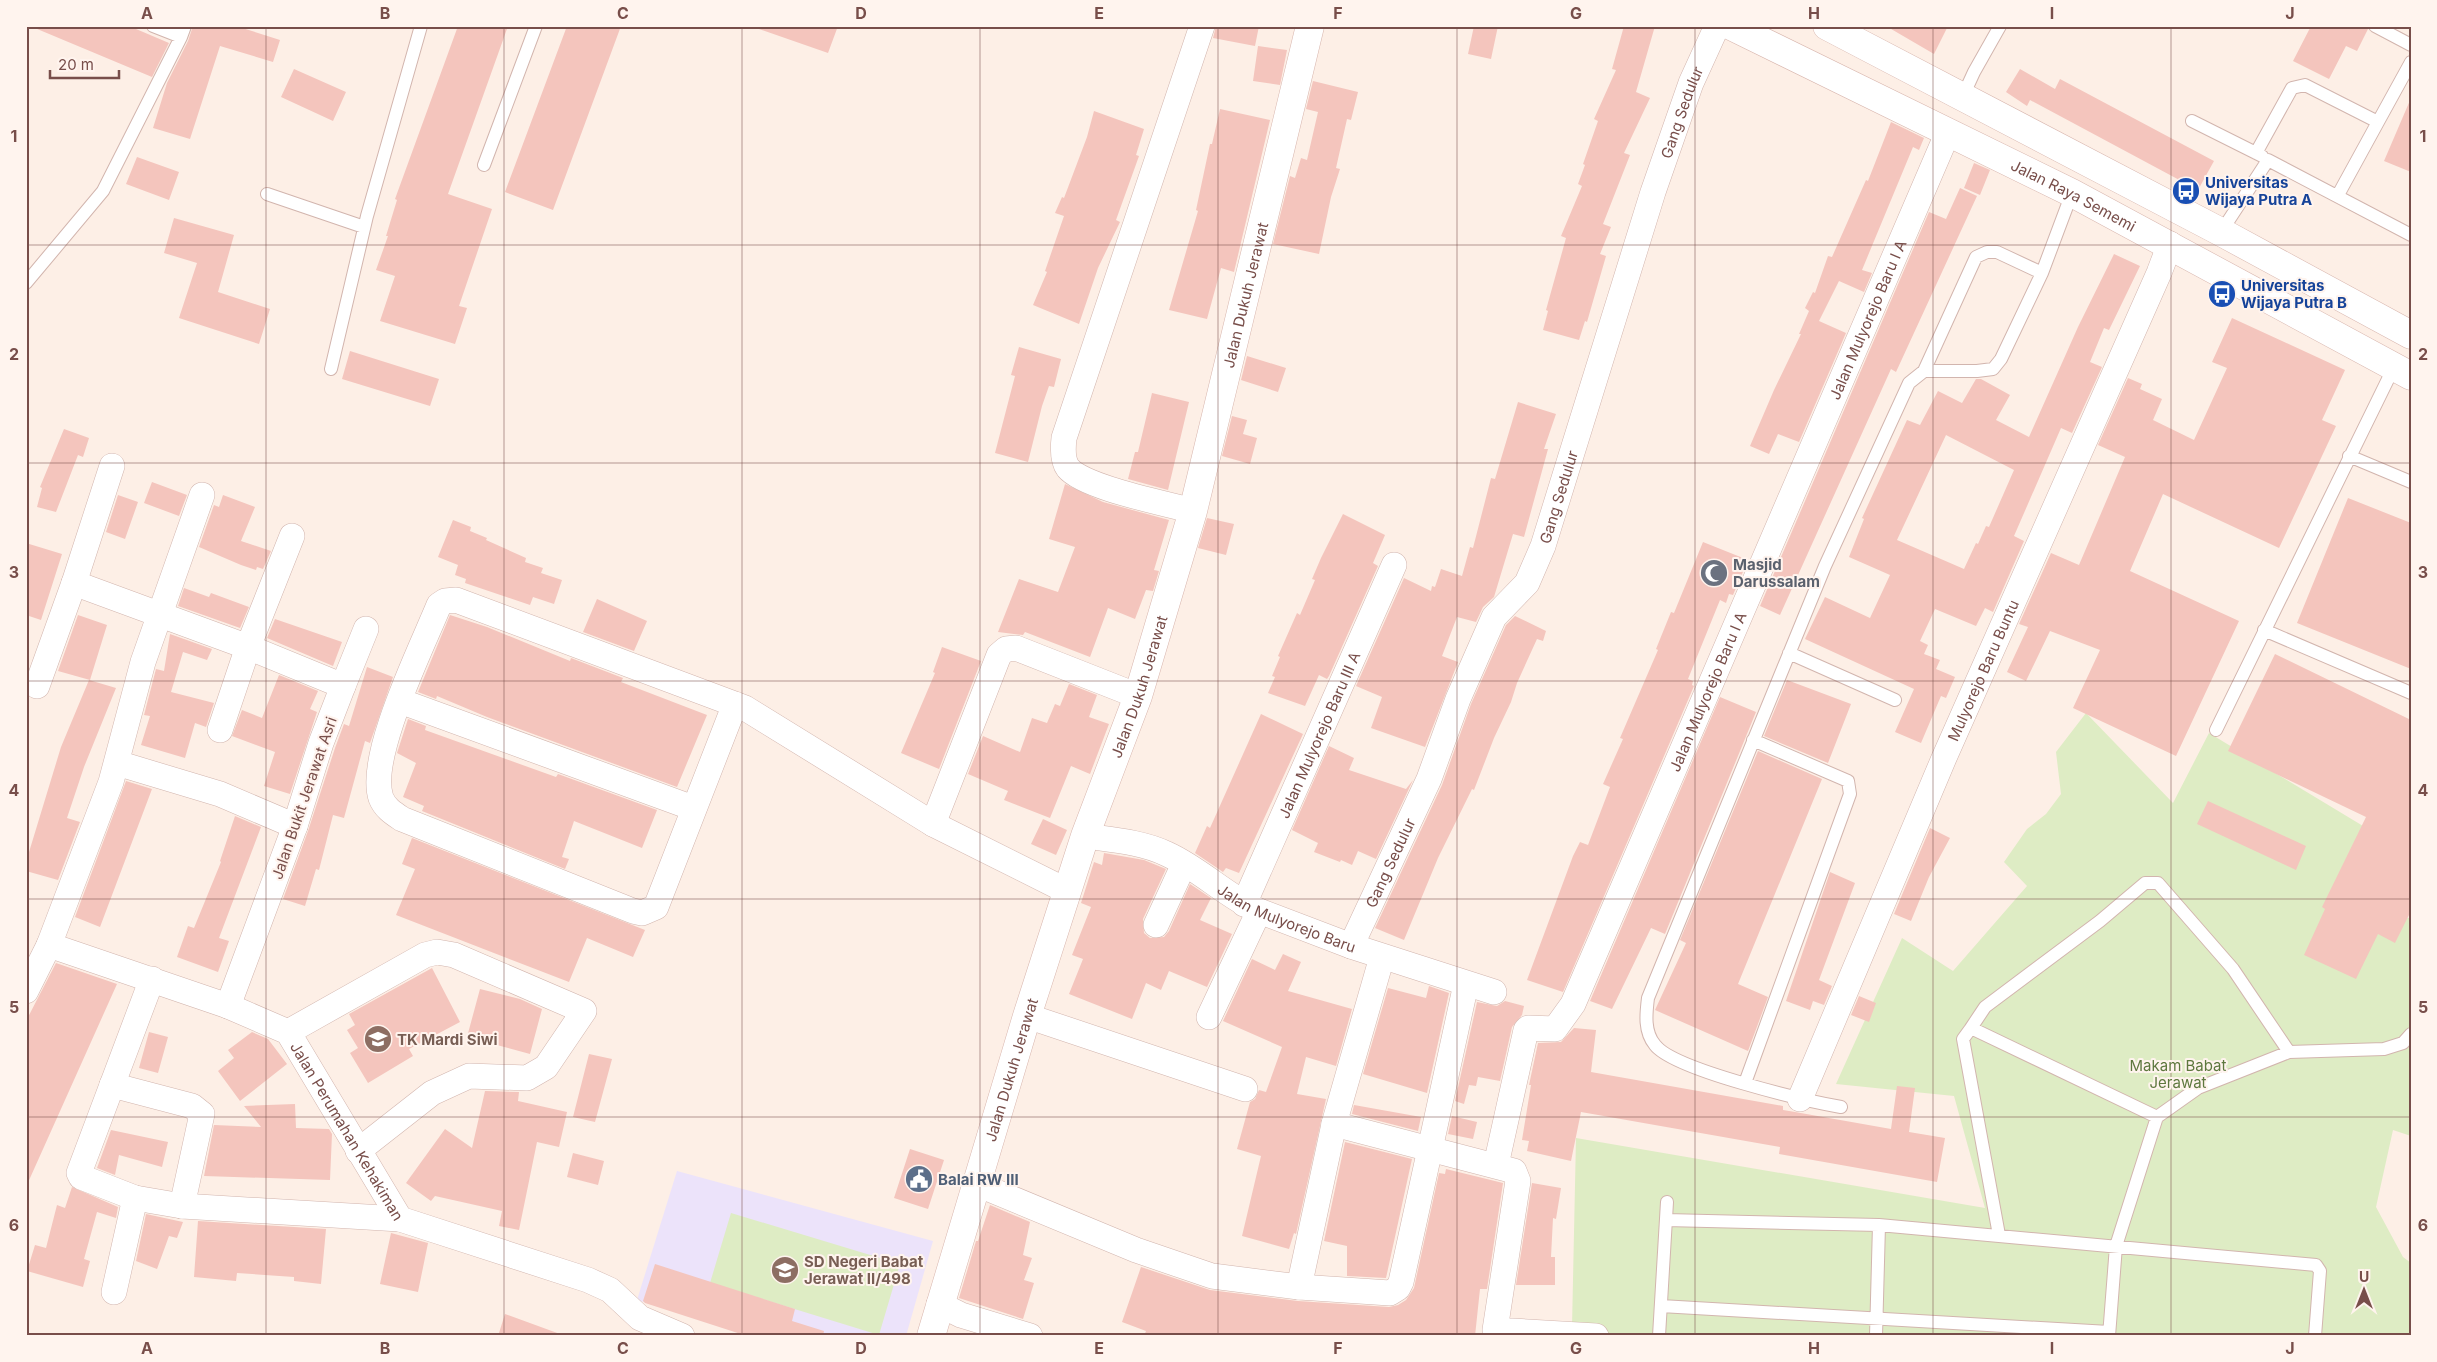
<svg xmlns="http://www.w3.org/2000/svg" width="2437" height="1362" font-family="Inter,sans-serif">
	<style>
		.education { fill: #ece3fa }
		.green { fill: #deecc4 }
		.building { fill: #f4c5bd; fill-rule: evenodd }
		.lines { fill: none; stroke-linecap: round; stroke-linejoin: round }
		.lane-casing { stroke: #d2b5ae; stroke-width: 14 }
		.street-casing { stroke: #d2b5ae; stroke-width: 26 }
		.secondary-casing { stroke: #d8b6ae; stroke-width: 29 }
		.lane { stroke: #fff; stroke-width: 12 }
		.street { stroke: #fff; stroke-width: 25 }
		.secondary { stroke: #fff; stroke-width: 28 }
		.grid { fill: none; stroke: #784e4a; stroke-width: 1; stroke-opacity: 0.55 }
		.labels { text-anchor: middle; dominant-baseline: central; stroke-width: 4; stroke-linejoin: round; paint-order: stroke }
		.street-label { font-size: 15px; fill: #784e4a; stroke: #fff4ee }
		.transit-label { font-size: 15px; font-weight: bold; fill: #164399; stroke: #fff4ee; text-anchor: start }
		.worship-label { font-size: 15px; font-weight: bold; fill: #5b616d; stroke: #fff4ee; text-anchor: start }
		.education-label { font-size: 15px; font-weight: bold; fill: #785e54; stroke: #fff4ee; text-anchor: start }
		.park-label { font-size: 15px; fill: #5e783e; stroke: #fff4ee }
		.service-label { font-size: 15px; font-weight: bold; fill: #4e5e75; stroke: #fff4ee; text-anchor: start }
		.neatline { fill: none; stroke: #784e4a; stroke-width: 2 }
		.grid-label { font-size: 16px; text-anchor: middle; font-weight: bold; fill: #784e4a }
	</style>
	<rect width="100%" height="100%" fill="#fdefe6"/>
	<path class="education" d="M677,1171L933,1241L906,1336H754L637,1300Z"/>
	<path class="green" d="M2086,713L2173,803L2209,733L2373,832L2334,915L2411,918V1136L2393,1130L2376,1207L2403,1257L2411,1263V1336H1578L1572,1327L1576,1138L1985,1208L1954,1096L1836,1084L1902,938L1953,971L2027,886L2004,862L2027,829L2046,814L2061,794L2056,752Z
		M731,1213L900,1264L879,1335L710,1283Z"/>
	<path class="building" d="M30,26H129L169,43L152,77Z
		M193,26H236L280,40L273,62L220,46L190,139L153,128L167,83L188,41Z
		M458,26H508L448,194L492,209L459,306L467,308L455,344L380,321L395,276L376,270L388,236H386L397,200L395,199Z
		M567,26H621L553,210L505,192Z
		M760,26H838L828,53L759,29Z
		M1216,26H1259L1255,46L1213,38Z
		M1474,26H1498L1491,59L1468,54Z
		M1624,26H1655L1636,92L1650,98L1624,153L1630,155L1603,224L1611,227L1600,254L1606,256L1587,322L1585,321L1579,340L1543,330L1548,311L1546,310L1566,238L1561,236L1582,186L1578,184L1585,165L1583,164L1598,121L1594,119L1616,70L1612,69Z
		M1886,26H1948L1934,54Z
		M2306,26H2367L2368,29L2357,51L2346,46L2329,79L2293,61L2310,28Z
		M1258,46L1287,50L1280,85L1253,81Z
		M294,69L346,92L333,121L281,97Z
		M2020,69L2055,89L2060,79L2214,161L2198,190L2030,100L2027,106L2006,92Z
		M1313,81L1358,92L1351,120L1347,119L1336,168L1340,169L1331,197L1319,254L1273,244L1290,176L1295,178L1301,158L1307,160L1318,112L1306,109Z
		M2411,98V172L2384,161Z
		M1220,109L1270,120L1234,272L1221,268L1207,319L1169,310L1198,211L1196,210L1210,144H1212Z
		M1094,111L1144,129L1136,155L1139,156L1116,220L1120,222L1098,268L1079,324L1033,305L1047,272L1045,271L1064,216L1055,213L1062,197L1064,198L1087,137Z
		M1891,122L1924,138L1919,150L1913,147L1862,270L1872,273L1864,292L1839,281L1819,321L1846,333L1799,442L1778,434L1769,454L1750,446L1774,390L1801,334H1799L1809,311L1805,308L1813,292L1815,293L1828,256L1832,257L1866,180L1868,181Z
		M137,157L179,172L169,200L126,184Z
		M1974,163L1990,170L1980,195L1964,188Z
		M1960,188L1977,196L1896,372L1891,369L1780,615L1760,606L1929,212L1946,219Z
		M174,218L234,235L218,292L270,309L259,344L179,318L197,263L164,253Z
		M2114,254L2140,266L2109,330L2104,328L2090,362L2102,367L2072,433L2061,428L2014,536L2024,541L1993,612L1985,608L1976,626L1935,609L1920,641L1928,645L1924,654L1940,660L1936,669L1955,677L1946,698L1941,696L1921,743L1895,732L1914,689L1805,639L1825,597L1870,618L1890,575L1849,557L1864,519L1862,518L1907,420L1920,425L1938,391L1962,403L1976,379H1981L2010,395L1996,420L2029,437L2078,327ZM1946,435L2014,470L1989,527L1986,526L1978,544L1976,543L1964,569L1897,540Z
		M2232,318L2345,370L2322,420L2336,426L2279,548L2163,494L2130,571L2239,621L2176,756L2073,708L2100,650L2050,631L2026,681L2007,672L2028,627L2019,624L2051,553L2079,565L2125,457L2098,445L2128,378L2142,384L2140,389L2162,399L2153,420L2194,440L2227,368L2212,362Z
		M1019,347L1061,359L1054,387L1049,386L1042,406L1028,462L995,453L1015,376L1011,375Z
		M350,351L439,379L430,406L342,379Z
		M1247,356L1286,368L1278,392L1241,380Z
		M1152,393L1189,402L1168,490L1128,479L1135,452H1138Z
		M1518,402L1556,414L1544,449H1548L1524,537L1513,534L1494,597L1483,607L1476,622L1457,617L1442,656L1458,662L1425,747L1371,728L1382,697L1356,686L1404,578L1431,591L1432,586L1435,587L1441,569L1462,576L1470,547L1473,548L1491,478L1495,479Z
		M1232,416L1247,420L1243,434L1257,438L1250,464L1222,456Z
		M64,429L89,438L83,457L78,455L56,512L37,507L42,488L40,487Z
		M152,482L187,495L179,516L144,503Z
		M1065,484L1103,502L1169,520L1154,570L1159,571L1153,591L1146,590L1135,619L1108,608L1090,657L1025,632L1023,635L998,632L1019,579L1058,592L1075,547L1049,539Z
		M118,495L138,502L125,539L106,532Z
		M223,495L255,507L241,541L271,551L263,569L257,567L256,570L241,565L199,547L214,505L219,507Z
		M2348,498L2411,523V669L2297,623Z
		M1343,514L1385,535L1373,563L1378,566L1329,676L1327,679L1319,675L1305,706L1268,693L1275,677L1272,676L1280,657L1278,656L1297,613L1300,615L1315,580L1312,579L1321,558Z
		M1207,518L1234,524L1226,555L1198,548Z
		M453,520L471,527L470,531L487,538L486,540L526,558L525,562L543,568L541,573L562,580L554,604L533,597L530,605L465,583L466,579L455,575L458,565L438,557Z
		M1703,542L1748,560L1733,595L1729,594L1726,603L1720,600L1688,679L1693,681L1692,685L1694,686L1563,992L1527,980L1573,856L1580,842L1588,845L1610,787L1603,784L1623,739L1620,738L1658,650L1656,649L1671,612L1674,613Z
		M26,543L62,554L41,620L26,615Z
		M184,588L209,597L211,593L249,607L240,628L178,606Z
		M597,599L647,621L634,651L583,632Z
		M78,615L107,625L90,680L58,671Z
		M450,615L487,627L570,661L571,658L623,678L621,682L707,715L677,787L487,717L437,696L436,699L418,692Z
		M1515,616L1546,631L1543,641L1537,639L1517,683L1511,702L1494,738L1474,790L1472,789L1438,858L1404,940L1375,928L1442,785L1471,704L1506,625Z
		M275,619L342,642L333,666L267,638Z
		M170,634L212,649L207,660L183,652L171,692L214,703L206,727L195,723L185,758L141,745L150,716L144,715L156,669L164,671Z
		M942,647L981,661L939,769L901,753L935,673L933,672Z
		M2275,654L2411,720V911L2395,943L2378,934L2356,979L2304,955L2325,909L2322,907L2366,817L2228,751Z
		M367,667L393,677L370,743L365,741L344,818L333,815L319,870L316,869L305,906L283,899L308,831L335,748L344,724L349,726Z
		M279,675L318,691L310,709L317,712L290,794L264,786L275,752L232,736L242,710L262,718Z
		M89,680L116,688L84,767L67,818L80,822L58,880L26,871V862L61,747Z
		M1787,680L1851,704L1828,763L1764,736Z
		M1069,684L1097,695L1089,717L1109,724L1090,774L1071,766L1050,818L1004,800L1008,791L968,774L983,736L1020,752L1032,718L1047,723L1055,704L1060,706Z
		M1720,697L1756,712L1665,934L1651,928L1612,1009L1590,1001Z
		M1261,714L1303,734L1239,873L1226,868L1223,872L1195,853L1207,826L1210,828Z
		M408,719L426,726L425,730L556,777L558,774L657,810L642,848L574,821L562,857L569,859L565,869L422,811L424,806L403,797L416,763L397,753Z
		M1329,746L1354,758L1349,770L1406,789L1413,780L1376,859L1358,851L1352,865L1341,860L1340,862L1314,852L1318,843L1292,830Z
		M1758,751L1822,779L1738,984L1768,997L1748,1051L1655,1010L1686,943L1680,940Z
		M126,781L152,789L100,927L75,917Z
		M2208,801L2306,846L2296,870L2197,824Z
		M235,816L261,827L219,938L229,941L218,972L177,957L188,926L194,928L221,862L220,861Z
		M1043,819L1067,830L1056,855L1031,844Z
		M1930,828L1950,838L1929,877L1911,921L1894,914Z
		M412,838L645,930L633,957L587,938L569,982L396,915L415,869L402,864Z
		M1104,853L1144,860L1166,869L1143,919L1144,933L1150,938L1164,937L1169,931L1190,884L1211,898L1200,920L1232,934L1207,987L1169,971L1161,990L1146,983L1132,1019L1069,994L1083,959L1072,955L1091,907L1081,903L1094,862L1102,865Z
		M1830,872L1855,883L1819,980L1832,986L1824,1005L1813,1001L1810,1010L1786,1001Z
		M1283,954L1301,962L1288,991L1352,1009L1336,1066L1306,1057L1297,1094L1326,1099L1296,1234L1294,1233L1289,1249L1242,1236L1261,1156L1237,1149L1250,1102L1255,1099L1259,1090L1266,1092L1282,1047L1223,1021L1252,959L1275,970Z
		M56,963L117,984L26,1187V1021Z
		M432,968L460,1022L409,1049L413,1056L368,1083L350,1053L358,1048L347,1030L355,1025L349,1014Z
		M1429,986L1449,993L1427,1093L1363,1074L1388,988L1426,998Z
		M480,989L520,999L542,1009L530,1054L467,1037Z
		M1859,996L1876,1003L1869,1022L1851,1015Z
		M1505,1001L1524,1006L1522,1015L1512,1027L1500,1081L1478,1077L1476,1086L1469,1085L1464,1104L1455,1101L1477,1002L1497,1006Z
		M1574,1028L1596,1030L1591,1072L1783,1106V1110L1795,1112L1891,1129L1897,1086L1915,1088L1909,1132L1945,1138L1937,1182L1779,1154L1780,1147L1581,1112L1571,1161L1527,1151L1529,1141L1522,1140L1531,1085H1529L1538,1043L1561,1042Z
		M149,1032L168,1037L158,1073L139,1068Z
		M252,1032L268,1039L287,1064L240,1101L218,1071L234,1058L228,1050Z
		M589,1054L612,1059L595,1122L573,1117Z
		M485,1091L519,1092L518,1101L567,1112L559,1147L537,1142L519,1230L499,1226L502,1211L435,1196L431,1201L406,1183L445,1129L472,1148Z
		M295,1104L296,1128L329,1129L332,1134L330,1180L204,1176L214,1125L261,1127L244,1106Z
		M1354,1105L1421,1117L1418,1131L1352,1114Z
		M1452,1116L1477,1122L1473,1139L1448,1134Z
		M111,1130L168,1142L162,1167L119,1155L115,1175L97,1168Z
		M1345,1142L1412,1159L1386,1278L1347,1276V1246L1324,1241Z
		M910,1149L944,1160L928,1209L894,1198Z
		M573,1153L604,1161L598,1185L567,1177Z
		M1446,1169L1503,1183L1487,1289H1480L1475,1336H1144L1146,1331L1122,1322L1141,1267L1210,1290L1298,1301L1389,1307L1398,1305L1406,1300L1414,1288L1439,1173L1445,1174Z
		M1532,1183L1561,1188L1556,1219L1553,1218L1551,1257H1555V1285H1516Z
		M72,1187L118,1207L116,1218L97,1212L84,1259L90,1261L83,1287L27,1271L35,1245L46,1248L57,1205L65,1208Z
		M990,1205L1030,1222L1023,1255L1032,1258L1024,1280L1034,1283L1023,1319L959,1298L976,1241H978Z
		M146,1214L183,1222L177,1238L169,1236L157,1269L136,1261Z
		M198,1221L326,1229L321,1284L294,1281V1277L237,1273L236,1281L194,1277Z
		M391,1233L428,1243L418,1292L380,1284Z
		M655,1264L795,1309L792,1321L824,1331L823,1336H747L645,1303L643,1301Z
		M505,1314L560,1334L559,1336H498Z"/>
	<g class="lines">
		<defs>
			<path id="lane" d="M153,26L181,37L185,26
				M2375,26L2411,45
				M1963,96L1974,72L2000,26
				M2192,121L2262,156
				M2378,122L2411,62
				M2256,153L2292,88L2305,85L2378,122L2338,195
				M484,165L536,26
				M267,194L364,227
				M2221,232L2268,160L2411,235
				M26,283L103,191L181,37
				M331,369L367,216L421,26
				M1924,371L1976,257L1987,252H1997L2042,273
				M2349,456L2411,482
				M2264,630L2411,693
				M1789,653L1895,700
				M2216,730L2394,367
				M1971,1028L1963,1039L1999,1235
				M1745,1083L1850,794L1848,781L1753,740
				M1841,1107C1807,1101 1674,1070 1655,1045C1644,1032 1646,1014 1648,998L1825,566L1909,383L1924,371H1977L1993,369L2001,359L2042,273L2072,193
				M2157,1117L1971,1028L1985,1007L2100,921L2145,883H2158L2233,969L2289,1052
				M1666,1220L1879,1225L2316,1265L2320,1271L2315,1336
				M1661,1306L2109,1332
				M1659,1336L1667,1202
				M1876,1336L1879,1225
				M2109,1336L2116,1246L2157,1117L2198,1088L2289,1052L2384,1049L2403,1043L2411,1034"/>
			<g id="street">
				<path d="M1193,511C1165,503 1085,488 1068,468C1062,460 1063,447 1064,438L1202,26"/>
				<path d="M74,583L248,647L343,686L321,743L295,826L228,1006"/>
				<path d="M37,686L74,583L112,466"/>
				<path d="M343,686L366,629"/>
				<path d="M400,701L693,808"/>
				<path d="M735,704L656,907L642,913L633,911L402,819C393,813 385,808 381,798C367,757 422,647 439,605L445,601L456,600L745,708L933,824L1067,891"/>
				<path d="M220,730L248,647L292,536"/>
				<path d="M117,763L220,794L295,826"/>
				<path d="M933,824L999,655L1006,649L1016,648L1138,696"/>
				<path id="s1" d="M1085,836C1113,840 1142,842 1167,854C1200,869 1226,896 1259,911L1351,946L1494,992"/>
				<path id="s2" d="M1244,904L1394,565"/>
				<path d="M1156,925L1184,864"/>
				<path id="s3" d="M49,945L228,1006L288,1032L400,1219L588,1280L610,1290L640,1318L682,1336"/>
				<path id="s4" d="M1351,946L1429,779L1458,699L1494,617L1527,583L1543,546L1653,192L1691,83L1717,26"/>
				<path d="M26,991L49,945L111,782L143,662L202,495"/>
				<path d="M1027,1016L1245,1089"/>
				<path d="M1209,1017L1259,911"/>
				<path d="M288,1032L425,955L437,952L454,955L584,1011L546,1067L527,1078L469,1076L432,1093L358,1151"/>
				<path d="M112,1085L192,1106L202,1114L182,1206"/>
				<path id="s5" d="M1800,1099L1944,758L2159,273L2170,244"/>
				<path d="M1334,1124L1514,1171L1518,1181L1495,1330L1596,1336"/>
				<path id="s6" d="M1496,1165L1526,1030L1528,1028L1555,1029L1573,1004L1948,132"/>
				<path d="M977,1184L1136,1250L1212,1276L1299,1287L1390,1293L1398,1288L1401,1282L1466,984"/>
				<path d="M135,1198L81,1177L79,1173L152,979"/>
				<path d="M1299,1287L1334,1124L1382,957"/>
				<path d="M114,1292L135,1198L182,1206L400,1219"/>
				<path d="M939,1304L961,1315L1030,1336"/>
			</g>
			<g id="secondary">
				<path id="s7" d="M1731,26L2072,193L2411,376"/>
				<path d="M1827,26L2221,232L2411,335"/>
				<path id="s8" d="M931,1336L1027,1016L1085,836L1138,696L1193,511L1310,26"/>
			</g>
		</defs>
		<use href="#lane" class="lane-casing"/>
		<use href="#street" class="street-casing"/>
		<use href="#secondary" class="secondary-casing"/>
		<use href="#lane" class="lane"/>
		<use href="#street" class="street"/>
		<use href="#secondary" class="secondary"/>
	</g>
	<path class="grid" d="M266,26V1336M504,26V1336M742,26V1336M980,26V1336M1218,26V1336M1457,26V1336M1695,26V1336M1933,26V1336M2171,26V1336M26,245H2411M26,463H2411M26,681H2411M26,899H2411M26,1117H2411"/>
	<defs>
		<symbol id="bus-disc" viewBox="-11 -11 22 22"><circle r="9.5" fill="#1a4fb4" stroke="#fff4ee"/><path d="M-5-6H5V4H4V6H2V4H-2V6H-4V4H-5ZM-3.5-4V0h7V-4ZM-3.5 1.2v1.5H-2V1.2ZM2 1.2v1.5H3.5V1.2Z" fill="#fff"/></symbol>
		<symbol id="mosque-disc" viewBox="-11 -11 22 22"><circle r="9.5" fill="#6b7280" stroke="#fff4ee"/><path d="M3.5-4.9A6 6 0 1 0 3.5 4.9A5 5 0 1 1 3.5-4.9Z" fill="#fff"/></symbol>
		<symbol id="school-disc" viewBox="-11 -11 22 22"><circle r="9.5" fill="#8d6e63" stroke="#fff4ee"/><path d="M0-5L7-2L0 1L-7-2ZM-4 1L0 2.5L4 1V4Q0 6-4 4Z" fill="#fff"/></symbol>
		<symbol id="civic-disc" viewBox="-11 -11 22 22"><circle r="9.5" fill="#5c6f8a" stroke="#fff4ee"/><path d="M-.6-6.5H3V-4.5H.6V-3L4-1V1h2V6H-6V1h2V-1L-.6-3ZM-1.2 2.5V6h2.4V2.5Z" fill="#fff"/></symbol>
	</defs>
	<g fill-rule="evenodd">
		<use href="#bus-disc" x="2170" y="175" width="32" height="32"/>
		<use href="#bus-disc" x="2206" y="278" width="32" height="32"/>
		<use href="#mosque-disc" x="1698" y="557" width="32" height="32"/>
		<use href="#school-disc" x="362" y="1023" width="32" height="32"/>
		<use href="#civic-disc" x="903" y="1163" width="32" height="32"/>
		<use href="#school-disc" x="769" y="1254" width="32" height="32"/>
	</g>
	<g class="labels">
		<g class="street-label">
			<text stroke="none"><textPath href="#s4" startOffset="902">Gang Sedulur</textPath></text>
			<text stroke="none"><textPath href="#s7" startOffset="382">Jalan Raya Sememi</textPath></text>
			<text stroke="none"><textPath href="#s8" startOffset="1088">Jalan Dukuh Jerawat</textPath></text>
			<text stroke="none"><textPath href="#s6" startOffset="944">Jalan Mulyorejo Baru I A</textPath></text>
			<text stroke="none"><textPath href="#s4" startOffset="498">Gang Sedulur</textPath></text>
			<text stroke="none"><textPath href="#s5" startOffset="466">Mulyorejo Baru Buntu</textPath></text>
			<text stroke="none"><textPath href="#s8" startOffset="682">Jalan Dukuh Jerawat</textPath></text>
			<text stroke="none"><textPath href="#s6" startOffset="539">Jalan Mulyorejo Baru I A</textPath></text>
			<text stroke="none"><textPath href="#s2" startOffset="185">Jalan Mulyorejo Baru III A</textPath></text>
			<text transform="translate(304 798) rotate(-71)">Jalan Bukit Jerawat Asri</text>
			<text stroke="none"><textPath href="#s4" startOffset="92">Gang Sedulur</textPath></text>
			<text stroke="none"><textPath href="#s1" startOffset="221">Jalan Mulyorejo Baru</textPath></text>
			<text stroke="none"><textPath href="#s8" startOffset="278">Jalan Dukuh Jerawat</textPath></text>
			<text stroke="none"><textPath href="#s3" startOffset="370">Jalan Perumahan Kehakiman</textPath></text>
		</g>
		<g class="transit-label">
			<text x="2205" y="182">Universitas<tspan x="2205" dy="17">Wijaya Putra A</tspan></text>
			<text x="2241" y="285">Universitas<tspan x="2241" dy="17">Wijaya Putra B</tspan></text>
		</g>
		<g class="worship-label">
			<text x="1733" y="564">Masjid<tspan x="1733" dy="17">Darussalam</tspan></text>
		</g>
		<g class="education-label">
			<text x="397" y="1039">TK Mardi Siwi</text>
			<text x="804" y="1261">SD Negeri Babat<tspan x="804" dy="17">Jerawat II/498</tspan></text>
		</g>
		<g class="park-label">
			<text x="2178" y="1065">Makam Babat<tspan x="2178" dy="17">Jerawat</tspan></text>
		</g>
		<g class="service-label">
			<text x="938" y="1179">Balai RW III</text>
		</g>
	</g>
	<rect width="2437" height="1362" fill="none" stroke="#fff4ee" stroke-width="55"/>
	<g transform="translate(2364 1290)" stroke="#fff4ee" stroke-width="4" paint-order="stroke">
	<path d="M0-4L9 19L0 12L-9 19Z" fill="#784e4a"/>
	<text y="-8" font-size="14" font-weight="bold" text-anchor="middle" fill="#784e4a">U</text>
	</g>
	<path d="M50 70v8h69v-8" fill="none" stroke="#784e4a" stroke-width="2.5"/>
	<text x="58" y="70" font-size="15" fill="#784e4a" stroke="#fff4ee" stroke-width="4" paint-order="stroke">20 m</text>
	<rect x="28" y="28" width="2382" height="1306" class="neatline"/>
	<g class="grid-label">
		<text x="147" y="19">A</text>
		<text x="385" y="19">B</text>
		<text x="623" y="19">C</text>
		<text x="861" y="19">D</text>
		<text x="1099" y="19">E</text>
		<text x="1338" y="19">F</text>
		<text x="1576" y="19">G</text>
		<text x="1814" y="19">H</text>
		<text x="2052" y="19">I</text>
		<text x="2290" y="19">J</text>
		<text x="14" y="142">1</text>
		<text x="2423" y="142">1</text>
		<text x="14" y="360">2</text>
		<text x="2423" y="360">2</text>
		<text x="14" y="578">3</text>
		<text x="2423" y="578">3</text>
		<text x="14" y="796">4</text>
		<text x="2423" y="796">4</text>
		<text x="14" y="1013">5</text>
		<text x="2423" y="1013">5</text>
		<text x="14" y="1231">6</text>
		<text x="2423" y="1231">6</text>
		<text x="147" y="1354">A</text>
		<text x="385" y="1354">B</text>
		<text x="623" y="1354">C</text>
		<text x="861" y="1354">D</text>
		<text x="1099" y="1354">E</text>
		<text x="1338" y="1354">F</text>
		<text x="1576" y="1354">G</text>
		<text x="1814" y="1354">H</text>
		<text x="2052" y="1354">I</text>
		<text x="2290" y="1354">J</text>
	</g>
</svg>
